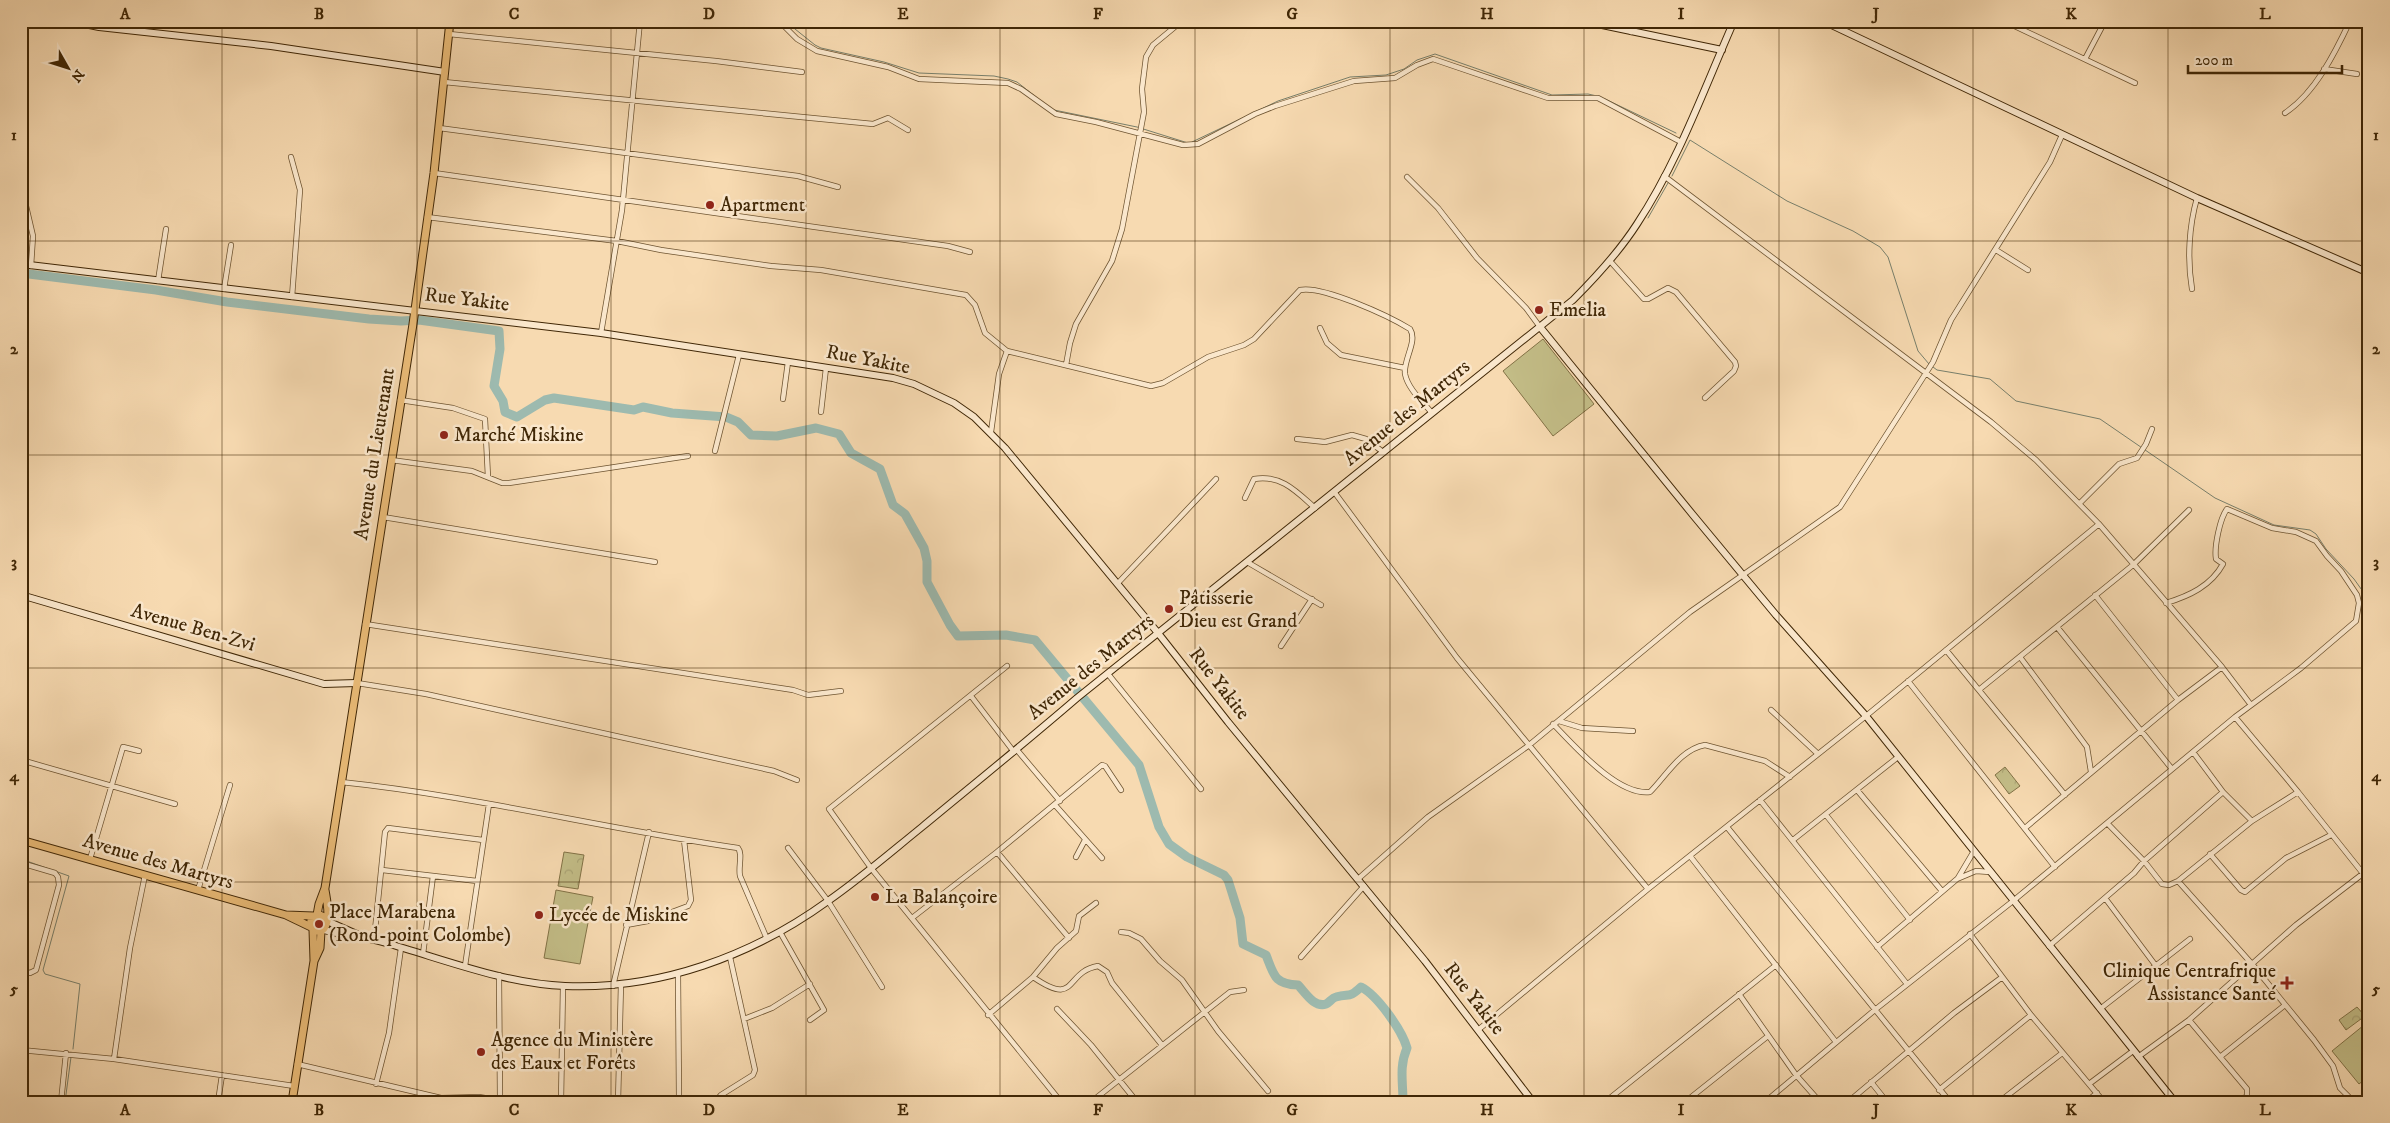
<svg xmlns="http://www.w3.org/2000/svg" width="2390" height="1123" font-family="'IM FELL DW Pica',serif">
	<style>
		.green { fill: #c3bd87; stroke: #827246 }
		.forest { fill: url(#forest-crowns); stroke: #827246 }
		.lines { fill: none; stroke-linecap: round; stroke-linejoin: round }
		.stream { stroke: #787f6b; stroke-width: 1 }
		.river { stroke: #9dbaaf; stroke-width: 9 }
		.street-casing { stroke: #6e5431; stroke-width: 6 }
		.secondary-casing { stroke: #402706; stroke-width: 8 }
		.primary-casing { stroke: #402706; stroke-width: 9 }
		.street { stroke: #fae7cc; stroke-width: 4.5 }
		.secondary { stroke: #fae7cc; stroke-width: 6 }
		.primary { stroke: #ecbd78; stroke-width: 7 }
		.grid { fill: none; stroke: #402706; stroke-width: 1; stroke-opacity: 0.55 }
		.poi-dot { fill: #8f2418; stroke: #fae7cc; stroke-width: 2 }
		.labels { text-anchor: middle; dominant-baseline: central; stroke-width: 5; stroke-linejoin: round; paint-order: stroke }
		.poi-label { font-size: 20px; fill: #402706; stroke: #fae7cc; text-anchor: start }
		.street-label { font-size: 20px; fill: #402706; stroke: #fae7cc }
		.neatline { fill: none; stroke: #402706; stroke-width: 2 }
		.grid-label { font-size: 16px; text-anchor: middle; font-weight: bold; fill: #402706 }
	</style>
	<defs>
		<pattern id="forest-crowns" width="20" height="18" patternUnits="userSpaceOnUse" patternTransform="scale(1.25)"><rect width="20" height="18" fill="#c3bd87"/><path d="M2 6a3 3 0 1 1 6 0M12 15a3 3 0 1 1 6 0" fill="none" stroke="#a9a273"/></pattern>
	</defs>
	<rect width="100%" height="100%" fill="#f7dab1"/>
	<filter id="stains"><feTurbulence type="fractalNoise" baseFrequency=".004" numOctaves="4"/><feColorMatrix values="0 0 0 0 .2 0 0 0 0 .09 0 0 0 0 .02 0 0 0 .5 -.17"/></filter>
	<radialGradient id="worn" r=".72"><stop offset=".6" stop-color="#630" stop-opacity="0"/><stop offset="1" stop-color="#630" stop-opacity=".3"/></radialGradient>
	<path class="green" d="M1543,339L1594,404L1553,436L1503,371Z
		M556,890L593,897L580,964L544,958Z
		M2369,1021V1076L2359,1084L2332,1051Z"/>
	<path class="forest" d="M2005,767L2020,786L2009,794L1995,775Z
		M564,852L584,855L578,889L558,886Z
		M2357,1007L2365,1016L2346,1030L2339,1020Z"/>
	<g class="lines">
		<path class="stream" d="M790,25L815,45L821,48L884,62L919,73L994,76L1008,79L1017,82L1036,97
			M1605,99L1676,133
			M1054,110L1137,127L1188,143
			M1192,142L1278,101L1350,77L1386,75L1404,69L1417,60L1435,54L1552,95L1588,94L1597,96
			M1672,176L1690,140L1787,201L1853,231L1880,247L1888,257L1918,351L1929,364
			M1648,218L1668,183
			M1933,367L1937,370L1990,379L2016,401L2100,419L2215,498L2274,525L2310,530L2316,534L2326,549L2354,579L2364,593L2368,604L2362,627L2369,634
			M21,859L69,876L43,970L45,974L80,984L73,1049
			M65,1102L71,1057"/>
		<path class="river" d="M21,273L156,290L227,302L369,319L401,321L419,320L499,331L500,349L494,386L503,401L505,412L517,417L545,400L554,398L634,410L643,407L672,413L726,417L738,422L751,435L777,436L816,428L839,434L851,453L880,469L893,505L905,514L924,548L927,561V582L950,625L958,636L1006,635L1035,640L1139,765L1159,827L1169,844L1187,857L1224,875L1228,880L1240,918L1243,944L1266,955C1274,975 1274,984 1298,985C1305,992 1314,1008 1326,1004C1330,1002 1332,998 1336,997C1350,993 1348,999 1361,987C1377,995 1402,1030 1407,1048C1399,1067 1403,1081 1403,1102"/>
		<defs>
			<path id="street" d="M2004,21L2135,83
				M781,23L797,39L817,51L888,67L919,79L1008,83L1021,89L1056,114L1096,122L1183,145L1198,144L1255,114L1275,106L1354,81L1395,78L1417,65L1433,59L1548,98H1598L1681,142
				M1631,32L1639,21
				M449,34L716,61L802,72
				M2085,59L2105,21
				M2324,69L2357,74
				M444,82L873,124L888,118L908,130
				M2285,113C2315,93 2335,53 2350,21
				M439,128L798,176L838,187
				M291,157L300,190L292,297
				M434,173L948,246L970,252
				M1664,176L1991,422L2036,460L2099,524L2222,667L2251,705
				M1407,177L1438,208L1477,258L1526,308L1540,327
				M21,203L26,206L33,236L31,266
				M427,217L617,241L661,250L771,266L821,270L966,295L975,305L985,333L1007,351L1151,386L1163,383L1208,357L1244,345L1254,339L1300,290C1322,285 1389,316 1410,329C1418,341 1403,360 1405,374C1408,389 1423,402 1432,413
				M1996,250L2028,270
				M1610,261L1644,299H1648L1668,288L1676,292L1735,362L1736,366L1734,371L1705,398
				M158,281L166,229
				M224,289L231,245
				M2192,289C2187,260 2189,226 2197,198
				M1320,328L1327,343L1341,355L1405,368
				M601,333L622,210L640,21
				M1066,365L1070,343L1076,324L1112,261L1122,229L1144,112L1142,89L1146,57L1153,45L1182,21
				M783,399L788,362
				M400,400L453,408L485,419L488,477
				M821,412L826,368
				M991,432L999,374L1007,351
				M1297,439L1325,442L1352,435L1366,439L1383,452
				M715,451L739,355
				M391,460L472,471L502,483H509L688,456
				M1335,493L1457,658L1648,889
				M1245,498L1254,479C1281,474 1297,492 1315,508
				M2080,503L2119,464L2137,458L2146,444L2152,429
				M383,517L655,562
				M1247,562L1321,605
				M1118,583L1216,479
				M2095,595L2178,700
				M365,624L793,690L808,695L841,691
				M2057,627L2172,769
				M1281,646L1312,599
				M1946,650L2065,795
				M2020,657L2087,747L2091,772
				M1007,666L829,809L871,868L1061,1102
				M1108,674L1201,789
				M1908,681L2055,867
				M357,683L426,694L774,771L797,780
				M1980,689L2133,565L2189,510
				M971,696L1014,752
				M1771,710L1818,754
				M2235,717L2298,792L2369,881
				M1559,721L1582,728L1633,731
				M1553,724C1575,746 1617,796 1650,792C1666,776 1681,749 1705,745L1765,761L1790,777
				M1017,750L1060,801
				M2193,752L2223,792L2252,821
				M21,760L175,804
				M341,782C475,796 605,829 738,848C743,854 738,867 740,876L767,939
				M1857,790L1942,891
				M1760,800L1907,984
				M1055,805L1102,858
				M1826,815L1910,920
				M2108,824L2144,861L2162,884L2169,885L2178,881L2252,821L2298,792
				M1727,827L1950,1102
				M2025,828L2178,700L2222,667
				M1793,840L1898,757
				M788,848L828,901L882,987
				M997,852L1069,938
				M2210,854L2241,890L2245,892L2286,858L2331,835
				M1690,856L1836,1042
				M1076,857L1085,840
				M90,859L123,747L139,751
				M21,863L55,873L58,877L59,885L36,970L30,973L21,971
				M382,870L477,881
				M1958,878L1974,851
				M1358,879L1428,817L1528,746L1690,612L1840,507L1933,362L1951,320L2050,162L2062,135
				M2178,881L2252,964L2314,1040L2333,1066L2340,1088L2354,1102
				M198,890L230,785
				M2105,898L2156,966
				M912,918L997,852L1102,765L1105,766L1121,790
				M626,925L648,921L688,906L691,900L684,840
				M780,932L824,1010L810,1020
				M1121,932L1129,933L1141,939L1160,961L1182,980L1218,1031L1268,1091
				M1970,934L2031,1015L2104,1102
				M374,940L385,832L388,828L483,840
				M2049,946L2134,873L2144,861L2223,792
				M1877,947L1957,879L1976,871L1990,872
				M423,954L433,876
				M1301,957L1364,886
				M465,966L489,804
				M678,973L679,1099L688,1102
				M499,975L500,1100
				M1033,977C1078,1008 1064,972 1098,966L1107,972L1112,983L1162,1045
				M613,986L649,832
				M1739,994L1796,1075L1820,1102
				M1057,1009L1091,1045L1137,1102
				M2100,1009L2190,939
				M988,1015L1033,977L1057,948L1076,931L1079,916L1096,903
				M744,1019L772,1008L810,984
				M2189,1020L2247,1089V1096L2239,1102
				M1478,1030L1648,889L1866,716L2099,524
				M21,1050L114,1059L294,1086
				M2138,1057L2189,1020L2296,925L2369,869
				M2220,1057L2285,1005
				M114,1059L130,948L145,875
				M297,1064L441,1098L479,1097L509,1102
				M1871,1082L1887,1102
				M376,1084L389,1033L401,948
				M2089,1084L2133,1051
				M1939,1090L2031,1015
				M61,1102L66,1053
				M218,1102L222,1075
				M561,1102L563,986
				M618,1102L621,984
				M623,1102L631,1098L679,1099
				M715,1102L721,1095L753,1075L755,1070L730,957
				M1091,1102L1230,992L1244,990
				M1605,1102L1776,965
				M1685,1102L1768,1036
				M1765,1102L1876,1009L2013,901L2235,717L2301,668L2356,621L2359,603L2357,595L2341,571L2327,556L2316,541L2296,532L2272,528L2227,509C2220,518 2214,547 2216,559L2223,564C2211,586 2189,596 2166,603
				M1848,1102L1954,1013L2001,978
				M1999,1102L2061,1054
				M2086,1102L2097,1093"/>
			<path id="secondary" d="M70,21L99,27L271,46L445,72
				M769,21L781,23L793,21
				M800,21L890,25L928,21
				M1583,21L1722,50
				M1823,21L2197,198L2369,273
				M21,264L601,333L893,378L914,384L954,403L974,417L1005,448L1158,633L1228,722L1425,961L1533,1102
				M1540,327L1693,515L1776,615L1866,716L2175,1102
				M21,595L324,684L356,683
				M327,921L361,936
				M324,930C345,936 366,937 386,943C443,959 506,984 565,986C659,990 752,956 828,901C861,878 891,852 922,827C974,784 1026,742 1077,698L1573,300C1596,277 1619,252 1637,224C1678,162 1704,89 1734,21"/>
			<path id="primary" d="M21,840L286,915L311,927
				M325,890C327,902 332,924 321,931H315L311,927V919C316,914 321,914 326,919
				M286,915L314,916
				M317,915L319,904L325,888L413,324L434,173L450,21
				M313,930L314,960
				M292,1102L314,961L320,948L321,931"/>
		</defs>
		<use href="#street" class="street-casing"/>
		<use href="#secondary" class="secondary-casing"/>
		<use href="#primary" class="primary-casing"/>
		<use href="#street" class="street"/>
		<use href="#secondary" class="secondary"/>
		<use href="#primary" class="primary"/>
	</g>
	<path class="grid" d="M222,21V1102M417,21V1102M611,21V1102M806,21V1102M1000,21V1102M1195,21V1102M1390,21V1102M1584,21V1102M1779,21V1102M1973,21V1102M2168,21V1102M21,241H2369M21,455H2369M21,668H2369M21,882H2369"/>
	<g class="poi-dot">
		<circle cx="710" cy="205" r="5"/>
		<circle cx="1539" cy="310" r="5"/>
		<circle cx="444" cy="435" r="5"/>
		<circle cx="1169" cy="609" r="5"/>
		<circle cx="875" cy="897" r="5"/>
		<circle cx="539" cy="915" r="5"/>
		<circle cx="319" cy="924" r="5"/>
		<path d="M2284.5 975.5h5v5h5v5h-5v5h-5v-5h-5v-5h5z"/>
		<circle cx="481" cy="1052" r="5"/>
	</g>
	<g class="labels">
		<g class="poi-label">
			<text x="720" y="205">Apartment</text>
			<text x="1549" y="310">Emelia</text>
			<text x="454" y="435">Marché Miskine</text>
			<text x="1179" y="598">Pâtisserie<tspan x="1179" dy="23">Dieu est Grand</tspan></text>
			<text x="885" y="897">La Balançoire</text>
			<text x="329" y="912">Place Marabena<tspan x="329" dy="23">(Rond-point Colombe)</tspan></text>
			<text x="549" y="915">Lycée de Miskine</text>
			<text x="2276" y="971" text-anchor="end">Clinique Centrafrique<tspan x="2276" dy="23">Assistance Santé</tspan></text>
			<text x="491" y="1040">Agence du Ministère<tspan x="491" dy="23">des Eaux et Forêts</tspan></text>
		</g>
		<g class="street-label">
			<text transform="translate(467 300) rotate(7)">Rue Yakite</text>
			<text transform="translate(868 360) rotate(11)">Rue Yakite</text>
			<text transform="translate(1407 413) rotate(-39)">Avenue des Martyrs</text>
			<text transform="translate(375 454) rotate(-81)">Avenue du Lieutenant</text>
			<text transform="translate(193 628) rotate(16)">Avenue Ben-Zvi</text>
			<text transform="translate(1091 667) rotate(-39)">Avenue des Martyrs</text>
			<text transform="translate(1219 684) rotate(52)">Rue Yakite</text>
			<text transform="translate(158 862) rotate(16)">Avenue des Martyrs</text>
			<text transform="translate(1474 999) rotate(52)">Rue Yakite</text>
		</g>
	</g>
	<rect width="2390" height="1123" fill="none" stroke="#f7dab1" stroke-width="55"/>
	<g transform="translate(68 68) rotate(129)" stroke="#fae7cc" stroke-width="4" paint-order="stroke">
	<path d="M0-4L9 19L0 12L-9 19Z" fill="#402706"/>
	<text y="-8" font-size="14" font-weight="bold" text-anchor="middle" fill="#402706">N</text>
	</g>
	<path d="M2188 65v8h154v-8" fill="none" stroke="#402706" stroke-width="2.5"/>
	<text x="2195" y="65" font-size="15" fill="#402706" stroke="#fae7cc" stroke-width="4" paint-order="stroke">200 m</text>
	<rect x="28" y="28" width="2334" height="1068" class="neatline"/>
	<g class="grid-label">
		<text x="125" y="19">A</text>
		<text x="319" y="19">B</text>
		<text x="514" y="19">C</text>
		<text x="709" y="19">D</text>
		<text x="903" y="19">E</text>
		<text x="1098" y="19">F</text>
		<text x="1292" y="19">G</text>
		<text x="1487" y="19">H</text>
		<text x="1681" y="19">I</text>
		<text x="1876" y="19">J</text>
		<text x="2071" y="19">K</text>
		<text x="2265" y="19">L</text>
		<text x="14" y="140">1</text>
		<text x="2376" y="140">1</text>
		<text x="14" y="354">2</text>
		<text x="2376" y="354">2</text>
		<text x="14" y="567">3</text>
		<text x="2376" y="567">3</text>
		<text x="14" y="781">4</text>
		<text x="2376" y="781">4</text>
		<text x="14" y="994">5</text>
		<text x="2376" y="994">5</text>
		<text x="125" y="1115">A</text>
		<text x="319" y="1115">B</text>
		<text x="514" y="1115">C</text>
		<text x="709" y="1115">D</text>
		<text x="903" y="1115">E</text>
		<text x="1098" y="1115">F</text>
		<text x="1292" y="1115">G</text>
		<text x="1487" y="1115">H</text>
		<text x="1681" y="1115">I</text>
		<text x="1876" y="1115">J</text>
		<text x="2071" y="1115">K</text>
		<text x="2265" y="1115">L</text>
	</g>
	<rect width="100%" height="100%" filter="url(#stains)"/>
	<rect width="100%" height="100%" fill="url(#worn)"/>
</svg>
